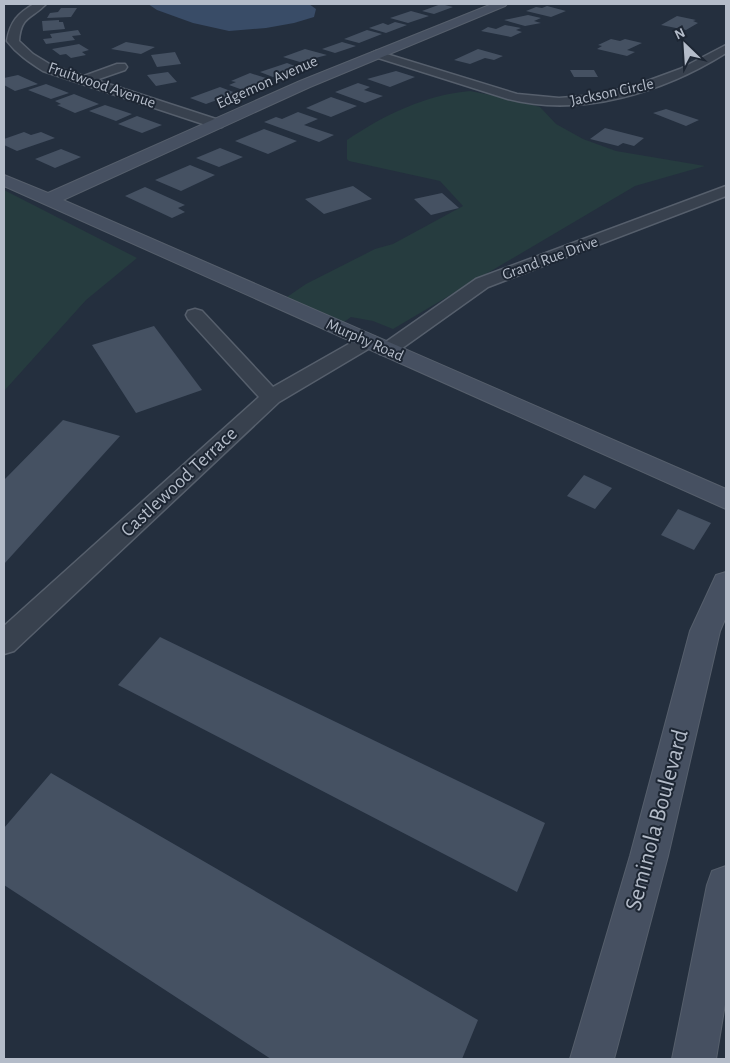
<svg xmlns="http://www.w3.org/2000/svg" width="730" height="1063" font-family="'Alegreya Sans',sans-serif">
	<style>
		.green { fill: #263c3f }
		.water { fill: #394c67 }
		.building { fill: #455162 }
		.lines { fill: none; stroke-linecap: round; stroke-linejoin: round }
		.street-casing { stroke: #565f6c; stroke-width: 3 }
		.secondary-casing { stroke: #565f6c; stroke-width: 2 }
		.street { fill: #38414e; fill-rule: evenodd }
		.secondary { fill: #465061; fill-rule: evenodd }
		.labels { text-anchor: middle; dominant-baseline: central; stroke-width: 4; stroke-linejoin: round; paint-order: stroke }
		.far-street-label { font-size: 16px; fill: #b4bcc9; stroke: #1d2633 }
		.street-label { font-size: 20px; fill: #b4bcc9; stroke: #1d2633 }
		.near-street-label { font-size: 24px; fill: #b4bcc9; stroke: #1d2633 }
	</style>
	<rect width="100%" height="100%" fill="#242f3e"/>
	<path class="green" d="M470,91L501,97L540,107L556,124L583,139L616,151L705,166L635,186L393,329L373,321L351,317L344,322L287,297L306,284L375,249L393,244L463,206L440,181L349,161L347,159V140C384,115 425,95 470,91Z
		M4,190L137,258L86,300L4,391Z"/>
	<path class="water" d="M148,4H309L316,9L314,17L294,23L266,28L229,31L193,23L157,10Z"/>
	<path class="building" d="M441,4L453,7L434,14L422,11Z
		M547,6L566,11L551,17L526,11L536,7L542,8Z
		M61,8H77L71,17L47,18L50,13L58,12Z
		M411,11L429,16L408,23L390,18Z
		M528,15L541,18L534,21L541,23L525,26L504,20Z
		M677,16L696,20L693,21L698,23L686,30L661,25Z
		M59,20V22H63L65,29L43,31L42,21Z
		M395,22L407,25L386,33L369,28L383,23L388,25Z
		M505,25L521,28L516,30L522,32L511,37L481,31L488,27L496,29Z
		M78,30L81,35L72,36L75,40L46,44L43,39L52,38L50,34Z
		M367,30L382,34L359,43L344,39Z
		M611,39L620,41L625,39L642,43L627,50L635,52L627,56L597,49L602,46L598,45Z
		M126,42L155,47L141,54L111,49Z
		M342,42L356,46L335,53L322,49Z
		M79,44L89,50L82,52L86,55L71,58L66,54L60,55L52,49Z
		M305,49L327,55L300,62L283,57Z
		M478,49L503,56L494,60L485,58L470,64L454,60Z
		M175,52L181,64L157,67L151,55Z
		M287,63L300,68L273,77L260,72Z
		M570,70H594L598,77H574Z
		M396,71L415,77L390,87L367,79Z
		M168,72L177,82L156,86L147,75Z
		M250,73L269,79L243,90L229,85L236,82L231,81Z
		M18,75L38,84L15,91L4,85V78Z
		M358,83L370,87L364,90L383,96L365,103L335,92Z
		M46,84L69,93L51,99L28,90Z
		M220,87L236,93L206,104L190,98Z
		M74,94L99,104L75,113L57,105L61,104L55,101Z
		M331,97L357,106L331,117L306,108Z
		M105,105L132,114L116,121L89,111Z
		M666,109L699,120L686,126L653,113Z
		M298,112L318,119L304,125L334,135L319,142L264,122L276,117L282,119Z
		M137,116L162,125L142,133L118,124Z
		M605,128L644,138L634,146L623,143L618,146L590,139Z
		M264,129L297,141L268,154L235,141Z
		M24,132L31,135L41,132L55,138L17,151L4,145V139Z
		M220,148L243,157L219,167L196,158Z
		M61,149L81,157L55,168L35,159Z
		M190,165L215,175L181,191L155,180Z
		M353,186L372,199L324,214L305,199Z
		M145,187L185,205L178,208L185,212L172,218L125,196Z
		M442,193L459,208L431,215L414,199Z
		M154,326L202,390L136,413L92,345Z
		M63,420L120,436L4,564V480Z
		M584,475L612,488L595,509L567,496Z
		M678,509L711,523L694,550L661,535Z
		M160,637L545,823L517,892L118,685Z
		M51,773L478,1020L462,1059H271L4,885V828Z"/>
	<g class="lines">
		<defs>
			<path id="street" d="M34,4H46C32,19 21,15 19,41L33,54L51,65L84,76L117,64H125L127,67L125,70L96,80L222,121L224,124L222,127H212L43,71C29,62 17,54 7,41C10,22 18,13 34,4Z
				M726,45V53C664,92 581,118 508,99L372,56L370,54L376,51L380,52L517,94L559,98L584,96L631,87L680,69Z
				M726,186V196L488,287L394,354L387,356L380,354L377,350L380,346L476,279Z
				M195,309L202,311L273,387L361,337L368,335L375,337L378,341L375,345L279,402L14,651L4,654V626L259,397L188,319L186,315L188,311Z"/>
			<path id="secondary" d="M492,4H507L505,6L310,87L63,200L726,489V509L4,186V175L48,193L300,81Z
				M726,572V617L720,631L668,856L614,1059H570L630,856L690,631L716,575Z
				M726,866V998L716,1059H672L707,885L712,871Z"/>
		</defs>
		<use href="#street" class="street-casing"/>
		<use href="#secondary" class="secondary-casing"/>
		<use href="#street" class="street"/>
		<use href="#secondary" class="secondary"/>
	</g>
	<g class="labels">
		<g class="far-street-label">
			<text transform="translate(267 82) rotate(-24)">Edgemon Avenue</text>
			<text transform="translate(102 85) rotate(19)">Fruitwood Avenue</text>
			<text transform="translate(612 92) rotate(-12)">Jackson Circle</text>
			<text transform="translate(550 258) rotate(-20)">Grand Rue Drive</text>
			<text transform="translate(365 340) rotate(24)">Murphy Road</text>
		</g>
		<g class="street-label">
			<text transform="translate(179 482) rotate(-43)">Castlewood Terrace</text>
		</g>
		<g class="near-street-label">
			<text transform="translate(657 820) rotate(-75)">Seminola Boulevard</text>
		</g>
	</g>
	<rect width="730" height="1063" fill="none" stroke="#b4bcc9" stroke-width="10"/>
	<g transform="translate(685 45) rotate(335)" stroke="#1d2633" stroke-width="4" paint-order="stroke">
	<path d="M0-4L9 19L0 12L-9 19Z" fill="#b4bcc9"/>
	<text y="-8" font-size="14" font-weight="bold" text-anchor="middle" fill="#b4bcc9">N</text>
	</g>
</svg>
